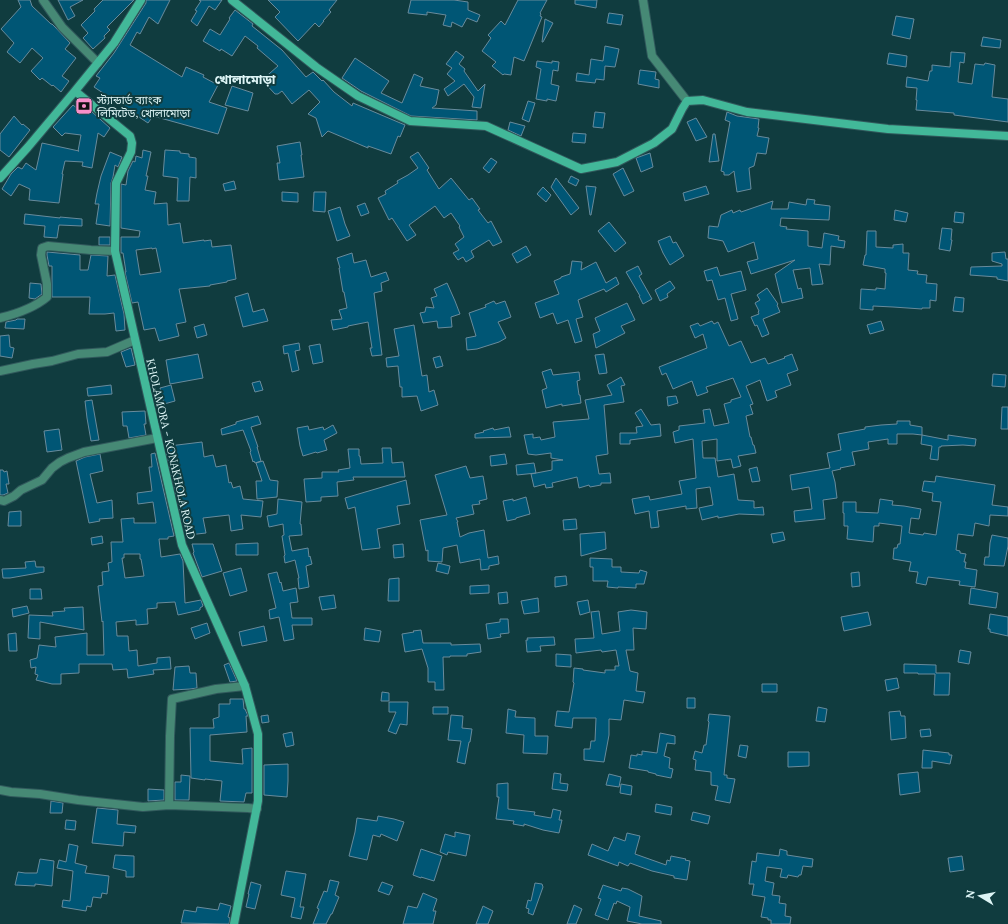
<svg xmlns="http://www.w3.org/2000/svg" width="1008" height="924" font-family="Lora,'Noto Sans Bengali',serif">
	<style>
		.building { fill: #005675; stroke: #688b9c; fill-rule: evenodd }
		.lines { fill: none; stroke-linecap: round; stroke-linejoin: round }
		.street-casing { stroke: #31595c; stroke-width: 10 }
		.secondary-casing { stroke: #31595c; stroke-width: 10 }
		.street { stroke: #468975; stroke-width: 8 }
		.secondary { stroke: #42b899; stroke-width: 8 }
		.labels { text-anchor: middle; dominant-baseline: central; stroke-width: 4; stroke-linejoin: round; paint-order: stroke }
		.poi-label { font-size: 11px; fill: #ddf4f5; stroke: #103c3f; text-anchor: start }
		.street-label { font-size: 11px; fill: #ddf4f5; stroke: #103c3f }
		.quarter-label { font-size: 13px; font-weight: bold; fill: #ddf4f5; stroke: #103c3f }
	</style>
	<rect width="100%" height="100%" fill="#103c3f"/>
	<path class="building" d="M18,0H30L32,6L51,24H52L55,27L70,43L65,49L76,58L62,76L69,81L61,92L53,85L52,86L42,78L40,80L31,71L43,58L32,48L20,63L7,52L14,43L1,29L21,7Z
		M58,0H83L70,7L75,16L68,20Z
		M103,0H134L107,27L110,30L104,36L105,38L93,49L83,38L88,33L81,25L95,11L94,9Z
		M146,0H170L158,24L149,17L140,34L137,32L130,45L182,77L186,67L204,75L203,77L218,85L209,102L227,108L218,134L153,116L148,123L94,87L100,78L96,76L114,53L146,3Z
		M199,0H222L215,10L209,6L197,26L191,21L197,11L195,10L201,1Z
		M268,0H337L329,10L331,12L323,21H324L319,27L315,23L298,41L275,17L280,12Z
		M411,0H454L468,2V10L480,15L477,22L467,18L462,27L452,22L451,27L443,25L446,15L427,12V15L408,13Z
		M518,0H547L540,13L541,14L540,16L542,17L524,61L514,57L511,75L504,74L503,75L492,66L496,62L482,51L491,38L488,35L501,21L505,25Z
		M575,0H597L596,8L575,4Z
		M235,10L253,24L252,26L282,50L306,77L313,72L322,81L323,80L334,92L352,106L353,103L405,125L400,137L398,136L391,154L368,146V148L328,131L322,137L316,118L308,114L320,102L309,90L292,104L282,91L278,94H275L262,80L278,66L257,48L258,46L245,36L232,56L221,49L220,51L203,41L210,29L220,35L230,19L229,18Z
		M609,13L623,15L621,25L607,23Z
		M896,16L914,19L910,39L892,35Z
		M545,19L553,23L543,42H542Z
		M983,37L1001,40L1000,48L981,46Z
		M605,46L619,49L615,67L605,66L604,80L596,79L595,83L576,81L577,73L589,75L591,59L603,61Z
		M456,51L464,57L459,64L465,69L464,71L478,91L485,84L481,108L472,107L474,97L464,84L448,96L444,89L455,81L447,74L452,68L446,64Z
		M951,52L965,53L964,63L960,62L958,82L972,84L975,64L984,65L985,63L995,65L992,97L1008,99V122L954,115V113L916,110L917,100H916L917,88L906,87L907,77L928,81L930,71H932V65L950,67Z
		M889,53L907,56L906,67L887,64Z
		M355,58L389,81L381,93L402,103L414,74L423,78L420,86L439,90L436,105L432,108L477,111V120L411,116L361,91L342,78Z
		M537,61L552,63V61L559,62L558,71L553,70L551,84L559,86L556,101L547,99V101L536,99L541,69L536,67Z
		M640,70L656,72L655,79L659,80V88L638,84Z
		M232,86L253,93L248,111L225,105Z
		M528,101L535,103L529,122L522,119Z
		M82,103L110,128L104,137L98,133L92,168L82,166L83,162L65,161L62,174H63L59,203L29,200L30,189L19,184L11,196L2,189L11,174L18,167L22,169L26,163L36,170L42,143L79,151H78L81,135L65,133L62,136L53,127L73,105L78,109Z
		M595,112L605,113L603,128L593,127Z
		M727,112L737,116L759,119L758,128H759L757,136L769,138L766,154L757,153L754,166L749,168L751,189L737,192L734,171L729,175H724V172L721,171L730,122L725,120Z
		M14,116L22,125L23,124L30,130L9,157L0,150V134Z
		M696,118L707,137L696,141L687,122Z
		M510,122L525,126L521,136L508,130Z
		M573,133L586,134L585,143L572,142Z
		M713,134H715L719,161L709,162Z
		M300,142L302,155H301L304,177L279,180L277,163H280L277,146Z
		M143,150L151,152L146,176H148L145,190L156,192L154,204L167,203L168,225L180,223L183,243L204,240V241L211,240L212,247L231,245L236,279L227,281V282L210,285V286L179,289L186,322L176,324L179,336L159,341L155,328L144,330L138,302L132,303L125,272H126L123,253H121V237H139L140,231L121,228V184L126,185L128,171L133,161L135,162L136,156L142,158ZM152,248V249L156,248L161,272L140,275L136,250Z
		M165,150L180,151V153L189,154V157L196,158V178L190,177L189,201H177L178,178L163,176Z
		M110,152L122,157L118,167L115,165L113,177L111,183L110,226L96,224L99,204H95L97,193L101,176Z
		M418,152L429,168L427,170L439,189L451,178L469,200L472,198L480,209L478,210L488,223L491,221L502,242L493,246L489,240L471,251L474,257L466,262L463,257L458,260L453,253L459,250L455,244L464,237L459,227L460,226L451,213L444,218L435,206L409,225L416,235L407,241L392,218L389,220L378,198L386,194L385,191L398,183L397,181L408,175L418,168L410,157Z
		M650,153L653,167L641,172L636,158Z
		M491,158L497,162L489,173L483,168Z
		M623,168L634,191L624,196L613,174Z
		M571,176L579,180L576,186L568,182Z
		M556,178L579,208L571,215L551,187Z
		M234,181L236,189L225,191L223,184Z
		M586,186L596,187L591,215H590Z
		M706,186L709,194L685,201L683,193Z
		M543,187L551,195L546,202L537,194Z
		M282,192L298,193V202L282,201Z
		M314,192H326L325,212L313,211Z
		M807,199L815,200L814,204L830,206L829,220L781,218L780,226L787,227L786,229L808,231V246L822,248L824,233L839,236L838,240L845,241L844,248L831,246L830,265L819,264L823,284L812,285L810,268L793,270L798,289L801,288L803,298L782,303L775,274L795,260L751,274L747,262L758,259L754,242L728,252L723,241L708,238L709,226L718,227L721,215L732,210L733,213L740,210L741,212L773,201L771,209H788L789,202L806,205Z
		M365,203L369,213L361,216L357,206Z
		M340,207L345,224L350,236L337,241L328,211Z
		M895,210L908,213L906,222L894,220Z
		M955,212L964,213L963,223L954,222Z
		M25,214L60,218V217L82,219V226L59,225L57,238L44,237L45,226L24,224Z
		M609,222L626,243L615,252L598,231Z
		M942,228L952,229L951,240H952L950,251L939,249Z
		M867,231H876V247L893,248V245L903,244V253H909L908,270L918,271L917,274L927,275L926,283L937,284L936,301L930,300V308H922V309L893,307L873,306V310L860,309L861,289L876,290V288L885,289L886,273H885V269L863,265L865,255H866Z
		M670,236L673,243L676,242L684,256L670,265L663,253L658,241Z
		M99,237H110V245H99Z
		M526,246L531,255L517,263L512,254Z
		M47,252L80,255V270H88L91,255L108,256L107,276L115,275L124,314L125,330L116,331L114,313L105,314H89L90,297H52V266H49L47,255Z
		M1005,252L1006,259H1008V281L997,279V277L970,275L971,267L1002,266V264L992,261V253Z
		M352,253L354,263L366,260L371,277L386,272L389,280L381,283L382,291L374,293L382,355L372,356L370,348H372L368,322L348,326V327L333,330L331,320L342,319L339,310L347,308L344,292H343L339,268H340L337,258Z
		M572,261L582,262L581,270L596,262L606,283L616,277L619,284L606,292L604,289L578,300L583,317L576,319L582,341L575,343L568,320L557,324L553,313L540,318L535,303L559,294L554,281L561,278V277L570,274Z
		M638,266L642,274L639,276L652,299L643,304L639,296H640L626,272Z
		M717,267L720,276L741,271L746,290L731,294L738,319L731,321L725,298L718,300L712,280L707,281L704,271Z
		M670,281L675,288L667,294L668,297L660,301L655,290Z
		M30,283L41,284L42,294L35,299L29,298Z
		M447,283L455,301L460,314L451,317L452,327L438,328L437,321L423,323L420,313L425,312L426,307L434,308L431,298L437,296L434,289Z
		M767,288L778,304L777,305L780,312L763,319L769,334L762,337L757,325L755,326L751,317L759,314L758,312L759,311L755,303L760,300L757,295Z
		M248,293L253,312L264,309L268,321L243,327L235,297Z
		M955,297L964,298L963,312L953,311Z
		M494,301L496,304L505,301L511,317L498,322L506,338L499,342L477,349L467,350L466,338L476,336L469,313L486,307L485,305Z
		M627,303L635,320L621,326L625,333L596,348L593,334L600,331L595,318Z
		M17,319H25L24,329L5,328L6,322L16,320Z
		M712,321L714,324L718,322L729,346L741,341L751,363L765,358L768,364L785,358L784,357L792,354L798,370L787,374L791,385L775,391L777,397L767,401L760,380L746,386L753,404L750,405L753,414L746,416L750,437H751L753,445H754L756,453L738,456L741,466L733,468L731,459L717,461V439L702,441L703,458H715L718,477L734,474L738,500L754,501V508L763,507L764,515L739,514L718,518V516L702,520L699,508L713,505L710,487L696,489L697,508L686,509V506L657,511L659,527L651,528L649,511L635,514L632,499L649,496L650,500L682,494L679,481L696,478L693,439L675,443L673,432L679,430V426L705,423L703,410L710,409L714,426L729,423L724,404L731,402V400L741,397L733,378L706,387L708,392L697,396L692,381L673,389L666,373L662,375L659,367L707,348L703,334L695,338L690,326L698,323L700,326Z
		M881,321L884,330L870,334L867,325Z
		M204,324L207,335L197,338L194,327Z
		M414,325L422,376L427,375L429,392L434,390L438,405L421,411L417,396L402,397V387H400L398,366L387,367L386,358L399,356L394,329Z
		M9,335L10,347L14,348L12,358L0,356V336Z
		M299,343L300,350L295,351L299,370L292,372L288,353L284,354L283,346Z
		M320,344L323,362L313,364L309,346Z
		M131,348L135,365L126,367L121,352Z
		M198,354L203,378L170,384L166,360Z
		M604,354L607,373L599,374L595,355Z
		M440,356L443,366L436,368L433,358Z
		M551,369L553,375L579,372L580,380L577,381L579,395H580L581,403L562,406V404L546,408L542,390L547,388L542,372Z
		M993,374L1006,375L1005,387L992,386Z
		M621,377L625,385L621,386L624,402L604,405L608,454L596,456L599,474L610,473L611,483H601V485L590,487L589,485L579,488L577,477L552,483L553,487L546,488L545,484L534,487L531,474L552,470V461L563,460L551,458V453L536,455L528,454L524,435L533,434V438L540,437L541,440L555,437L553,422L589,419L585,400L612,395L607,385Z
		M260,381L263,390L255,392L252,383Z
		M111,385L112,394L88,396L87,388Z
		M171,385L175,401L164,404L160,388Z
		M676,396L678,403L668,406L667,397Z
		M92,400L99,440L91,441L87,418L85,401Z
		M1002,407H1008V429H1001Z
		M641,409L651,425L660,424L661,436L630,440V444H620V433H637L636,427L643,426L635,413Z
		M145,411L146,424H144L146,435L129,438L127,426H123L122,412Z
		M258,416L261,424L251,427L258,447H257L261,461L255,463L254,461L253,462L250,452L251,451L243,430L222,435L221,429L236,424V422Z
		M897,421H910V425L922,427V435L913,434H897V444H888V439L868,442L869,449L852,452L855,465L840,468L841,469L832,471L835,482L837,498L823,500L825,519L795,522L794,511L812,509L809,487L792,490L790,475L830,468L827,453L841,450L838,434L865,429V427L881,425L897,424Z
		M333,425L337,433L324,440L327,450L317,453L316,452L303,456L300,446L297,428L308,426L309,430L323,427L324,430Z
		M509,427L511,437L475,438V434L484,432L483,431L493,428L494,430Z
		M59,429L62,450L47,452L44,431Z
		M922,435L948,440V435L976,439L975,446L963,445L941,446V447H939L938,460L930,459L932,446L921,444Z
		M202,442L204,457L213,455L216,467L226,465L229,483L231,482L233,488L240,486L243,499L263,501L261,517L241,515L243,529L231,531L229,515L203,518L206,533L188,535V531L186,532L182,520L166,452L169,451V446Z
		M382,448H391L392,463L403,462L405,477H353L354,480L337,482L338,496L321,497V501L306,502L304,479L322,478V472H339L338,470L350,468L348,449H359V456H360L361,464L383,463Z
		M155,453L174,536L168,537V539H159L161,557L180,554L183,561L185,603L201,600L203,606L200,608V610L178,615L175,602L157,603V608L147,609L148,624L136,625V620L116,622L117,636H128L129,651L137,650L138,666L157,663V658L170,657L171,669L153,670L154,674L128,678L127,669L113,670L112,664H79V673L61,674V684H52L36,680L38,675L35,674L36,667L31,668L30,660L37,658L39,645L56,647L55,637L87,633V655H104L103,621L102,622L98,586L103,585L102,572L109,571L108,563L112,562L111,542H123L121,519L134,518V523H156L153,502L138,504L137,493L152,491L149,467H152L151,454ZM124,554H140V559H141L144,576L125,578L122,558H124Z
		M100,454L103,471L90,474L97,503L112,500L113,518L99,519L100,521L89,523L76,461L85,457Z
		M505,454L507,464L491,466L490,456Z
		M263,461L270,480L278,481L277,497L257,499L256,481H262L256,463Z
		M534,463L536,473L517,475L516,465Z
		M466,466L470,478L483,476L487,499L479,501L480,504L472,505L474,514L456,518L458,522H457L460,537L469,533L484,530L488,558L498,556L499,564L489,566V569L481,570L480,559L460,563L457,545L443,548L442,562L428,561V550L426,551L420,520L447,515L435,475Z
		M757,467L760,481L752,482L749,469Z
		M0,470H3L4,472L7,471L9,484H6L8,493L3,495H0Z
		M936,476L995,485L992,505L1008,507V516L990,515L989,526L975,523L973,536L958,534L956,550L960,551V553L966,554L964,562H966L965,568L977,570L975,587L959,585L960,581L928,577L926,585L916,583L918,572L909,571L911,562L893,559L894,548H897L898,544H900L902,526L879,523V526H874L873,542L847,539L848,526H844V513H843V502H856V512L878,513L880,499L893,501L892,505L904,506L921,509L919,519L911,518L909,533L923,535L924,533L936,535L941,502L932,501L933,493L922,491L924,481L935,482Z
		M406,480L410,504L397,506L400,524L377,529L380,548L362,550L355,507L348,509L345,498Z
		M526,497L530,514L516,518V519L507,521L503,501L513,499V501Z
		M278,499L302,502L300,524H301L302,535L289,536L292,551L308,548L309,557L310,556L312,564L306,566L309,587L299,589L298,578H299L295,560L285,563L284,556L285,555L282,536L284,535L283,524L269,527L267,516L277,514Z
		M21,511V526H8L9,512Z
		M576,519L577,529L564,530L563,520Z
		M605,532L606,549L581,556L580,534Z
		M783,532L785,540L773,543L771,534Z
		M992,535L1008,538V546L1004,566L984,565L985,557H989L990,543Z
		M102,536L103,543L92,545L91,538Z
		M258,543V555H236V544Z
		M192,544H213L222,571L202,577L193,553L194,552Z
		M403,544L404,557L394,558L393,545Z
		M590,558L612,559V567H621V572L639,573L640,570L647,572L644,584H636V588L618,587V588L607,587L608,581H593V567H590Z
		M35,561L36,567H44V572L10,578H3L2,569L26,568L25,562Z
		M438,563L450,566L448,574L436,571Z
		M241,568L247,591L230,596L223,573Z
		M277,572L280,583L281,582L283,591L296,588L298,602L290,603L292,618H312V625H292L294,639L284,641L279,617L270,619L269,610L276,608L268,574Z
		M859,572L860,586L852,587L851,573Z
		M566,576L567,585L555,587V577Z
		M399,578V601H388L389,579Z
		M489,585V593L470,594V586Z
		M971,588L998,593L996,608L969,604Z
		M30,589H41L42,599H30Z
		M507,592L508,603L499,604L498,593Z
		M334,595L336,608L322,610L319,597Z
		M538,598L539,612L524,614L521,601Z
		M588,600L590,612L580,615L577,602Z
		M27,606L29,613L13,617L12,609Z
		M83,607L84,630L40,622V639L28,638L29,615L53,616L52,612L65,611L64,608Z
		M631,610L647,612L646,629L633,628L634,650H626L630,671L638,673L636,691L645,692L643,703L624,700L621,720L609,719V735L604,762L584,760V749H590L591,741H595L596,718H573L572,728L555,726L557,711L569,712L574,683L573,682L574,668L583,669V670L605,673V670H615V666H619L616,650L602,652L601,650L576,653L575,639L594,638L591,612L599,611L602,634L620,631L618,612Z
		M868,612L871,625L844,631L841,617Z
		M990,614L1008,617V636L990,632V629H988Z
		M500,619H508L509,633L500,634L501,637L488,639L486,624L500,622Z
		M207,623L210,633L195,639L191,628Z
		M264,626L267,641L242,646L239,632Z
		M365,628L381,631L379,642L364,640Z
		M421,630L423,643H451V645L480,644L481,652L467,654V656H450V657H443L444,690H435V682H428V668L422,649L405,652L402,634L414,632L413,631Z
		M16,633L17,651H9L8,634Z
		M554,637L555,645L540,646L541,651L527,652L526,640H528L527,638Z
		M960,650L971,652L969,664L958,662Z
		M556,654L571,655V667L556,666Z
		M229,663L237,681L230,682L224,665Z
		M904,664L936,665V673H950L949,695H934L935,674H918V673H904Z
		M189,666L190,673H196L197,688L190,689L173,690L175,667Z
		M897,678L899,688L887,691L885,680Z
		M762,684H777V692H762Z
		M382,692L389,693V701H381Z
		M687,698H695V708H687Z
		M230,699H243L244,709H245L248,716H246L247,732L210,735V761L243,764L242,749L252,748V793H246L244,802L220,801L222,781L205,779V780L191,778L190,728H214L213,719L219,717V704H230Z
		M389,702H408L407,725L400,724L396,734L388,731L396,712H389Z
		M433,707H448V714H433Z
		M818,707L827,709L825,722L816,721Z
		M508,709L516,711L515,717L535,718V736H548L547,754L523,753L524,735L506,733Z
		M900,711L901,716H905L906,738L891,740L889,712Z
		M709,714L730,716L724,775H727V778L735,779L730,803L715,800L718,786L711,785V772L695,770L696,760L693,759L695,751L702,753L704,745H706L709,722L708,721Z
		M268,715L269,722L262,723L261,716Z
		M451,715L463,716L462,728L472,729L470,742H469L465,764L457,762L461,741L448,740Z
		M930,729L931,736L921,737L920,730Z
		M292,732L294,745L286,747L283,734Z
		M660,733L675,736V744L667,743L664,756L670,758L669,768L673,769L671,778L656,775V774L648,772V771L629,768L631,755L637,756V754L642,755V751L657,753Z
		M740,745L748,746L746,758L738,756Z
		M923,750L949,753V755H952L950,764L932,761V768H922Z
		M788,752H809V766L788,767Z
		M288,764V781L287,797L264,795V765Z
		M918,772L920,792L900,795L898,774Z
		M554,773L561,774L560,783L568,784L567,791L552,789Z
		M609,774L621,777L619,787L606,785Z
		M181,775L190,776L189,800H175V782H181Z
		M508,783V809L535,812L534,815L551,818L553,809L561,811L559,820H562L559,833L543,830L524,824V826L513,824L514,821L496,819L499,797H497V784Z
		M621,784L632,786L631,795L620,793Z
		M148,789L164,790V800L148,801Z
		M51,801L63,803L62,813H50Z
		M656,804L672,807L671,815L655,812Z
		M97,808L118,810L117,824L136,826L135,833L124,832L123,846L92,843Z
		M693,812L710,816L708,824L691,820Z
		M378,816L394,819L404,822L397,841L381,834L380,837L373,835L367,860L349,856L355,832L357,818L377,821Z
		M66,820L76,821L75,830L65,829Z
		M455,832L470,835L466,856L448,852L447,855L440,852L445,834L455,837Z
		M627,833L640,836L635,854L666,865L667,860L670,861L671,856L686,859L685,860L690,861L687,880L674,878V876L652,871L630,863L628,866L619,862L618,866L588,855L592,844L608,851L614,837L625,841Z
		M69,844L78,846L75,863L87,866L85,873L109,876L107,894L102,893L101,898L93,897L91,907L87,906L86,911L62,907L63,900L70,901L73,871L57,868L59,860L66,862Z
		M421,849L442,856L434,881L421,877V878L413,875Z
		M780,849L787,851V855L813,859L812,867L803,866L801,875H799L798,877L788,875L787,878L780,877L782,869L767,867L765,881L774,883L772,895L780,896L779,903L786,904L785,916L791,917L790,924H771V920H768V918L761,917L765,897L752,895L754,884H749L752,861L756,862L757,853L779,856Z
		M115,855L134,856V877H126V871L113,868Z
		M962,856L964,870L950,872L948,858Z
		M40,859L54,861L52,886L35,884V886L15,885L18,872L25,873H37Z
		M286,871L306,874L300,907H304L301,919L291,917L295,898L281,895Z
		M330,880L339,882L335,895L339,897L332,914H331L326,924H313L319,909L317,908L324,891L327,892Z
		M251,882L261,885L255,909L246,907L249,894H248Z
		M382,882L393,886L389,895L378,891Z
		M535,883L542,884L543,887L533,915L528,913L529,909L526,908L528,900L531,901Z
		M603,885L621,891L622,888L628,889L642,896L639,916L661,921V924H642L627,921L630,907L617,901L616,904L614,903L608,920L595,915L601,899L598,898Z
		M423,893L437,899L433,911H436L433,924H403L408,906L417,908Z
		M220,903L231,906L228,917L230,918L229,924L181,923L184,910L196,912L197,907L218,910Z
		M574,905L582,909L576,924H567Z
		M483,906L493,911L488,924H476Z"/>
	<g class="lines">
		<defs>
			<path id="street" d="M43,0L62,27L98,63
				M643,0L652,56L687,101
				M0,318C16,314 34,308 47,297V284L41,255L42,248L48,246L91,250L115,251
				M0,371L33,364L52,361L78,354L107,352L135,340
				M0,500L4,501L14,496L21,490L42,480L52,468L60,462L68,458L84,452L157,438
				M245,686L216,689L172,699L170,736L169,805L248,808L257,809
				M0,790L11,792L40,794L78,800L143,807L169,805"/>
			<path id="secondary" d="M232,0L316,67L358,96L410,121L486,126L581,169L617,162L654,143L672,129L682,109L687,101L703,100L747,112L888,129L1008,136
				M75,91L114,43L141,0
				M0,178L28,147L75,91L130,136L132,143L131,152L116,183L115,251L182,545L245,686L258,734V801L234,924"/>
		</defs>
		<use href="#street" class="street-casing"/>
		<use href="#secondary" class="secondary-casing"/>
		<use href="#street" class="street"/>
		<use href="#secondary" class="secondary"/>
	</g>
	<defs>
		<symbol id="bank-square" viewBox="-11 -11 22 22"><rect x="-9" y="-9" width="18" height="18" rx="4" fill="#f98fc9" stroke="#103c3f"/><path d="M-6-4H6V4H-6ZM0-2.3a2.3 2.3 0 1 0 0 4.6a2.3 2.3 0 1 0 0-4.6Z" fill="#111"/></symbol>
	</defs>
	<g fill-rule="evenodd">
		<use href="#bank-square" x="74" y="96" width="20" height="20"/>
	</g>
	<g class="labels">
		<g class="poi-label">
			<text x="97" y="100">স্ট্যান্ডার্ড ব্যাংক<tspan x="97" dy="13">লিমিটেড, খোলামোড়া</tspan></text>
		</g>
		<g class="street-label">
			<text transform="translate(171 449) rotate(77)">KHOLAMORA - KONAKHOLA ROAD</text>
		</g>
		<g class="quarter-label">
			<text x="245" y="79">খোলামোড়া</text>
		</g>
	</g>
	<g transform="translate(980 896) rotate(280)" stroke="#103c3f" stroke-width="3" paint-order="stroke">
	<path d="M0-3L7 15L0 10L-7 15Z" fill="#ddf4f5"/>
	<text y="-6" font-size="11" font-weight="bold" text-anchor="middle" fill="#ddf4f5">N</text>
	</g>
</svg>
